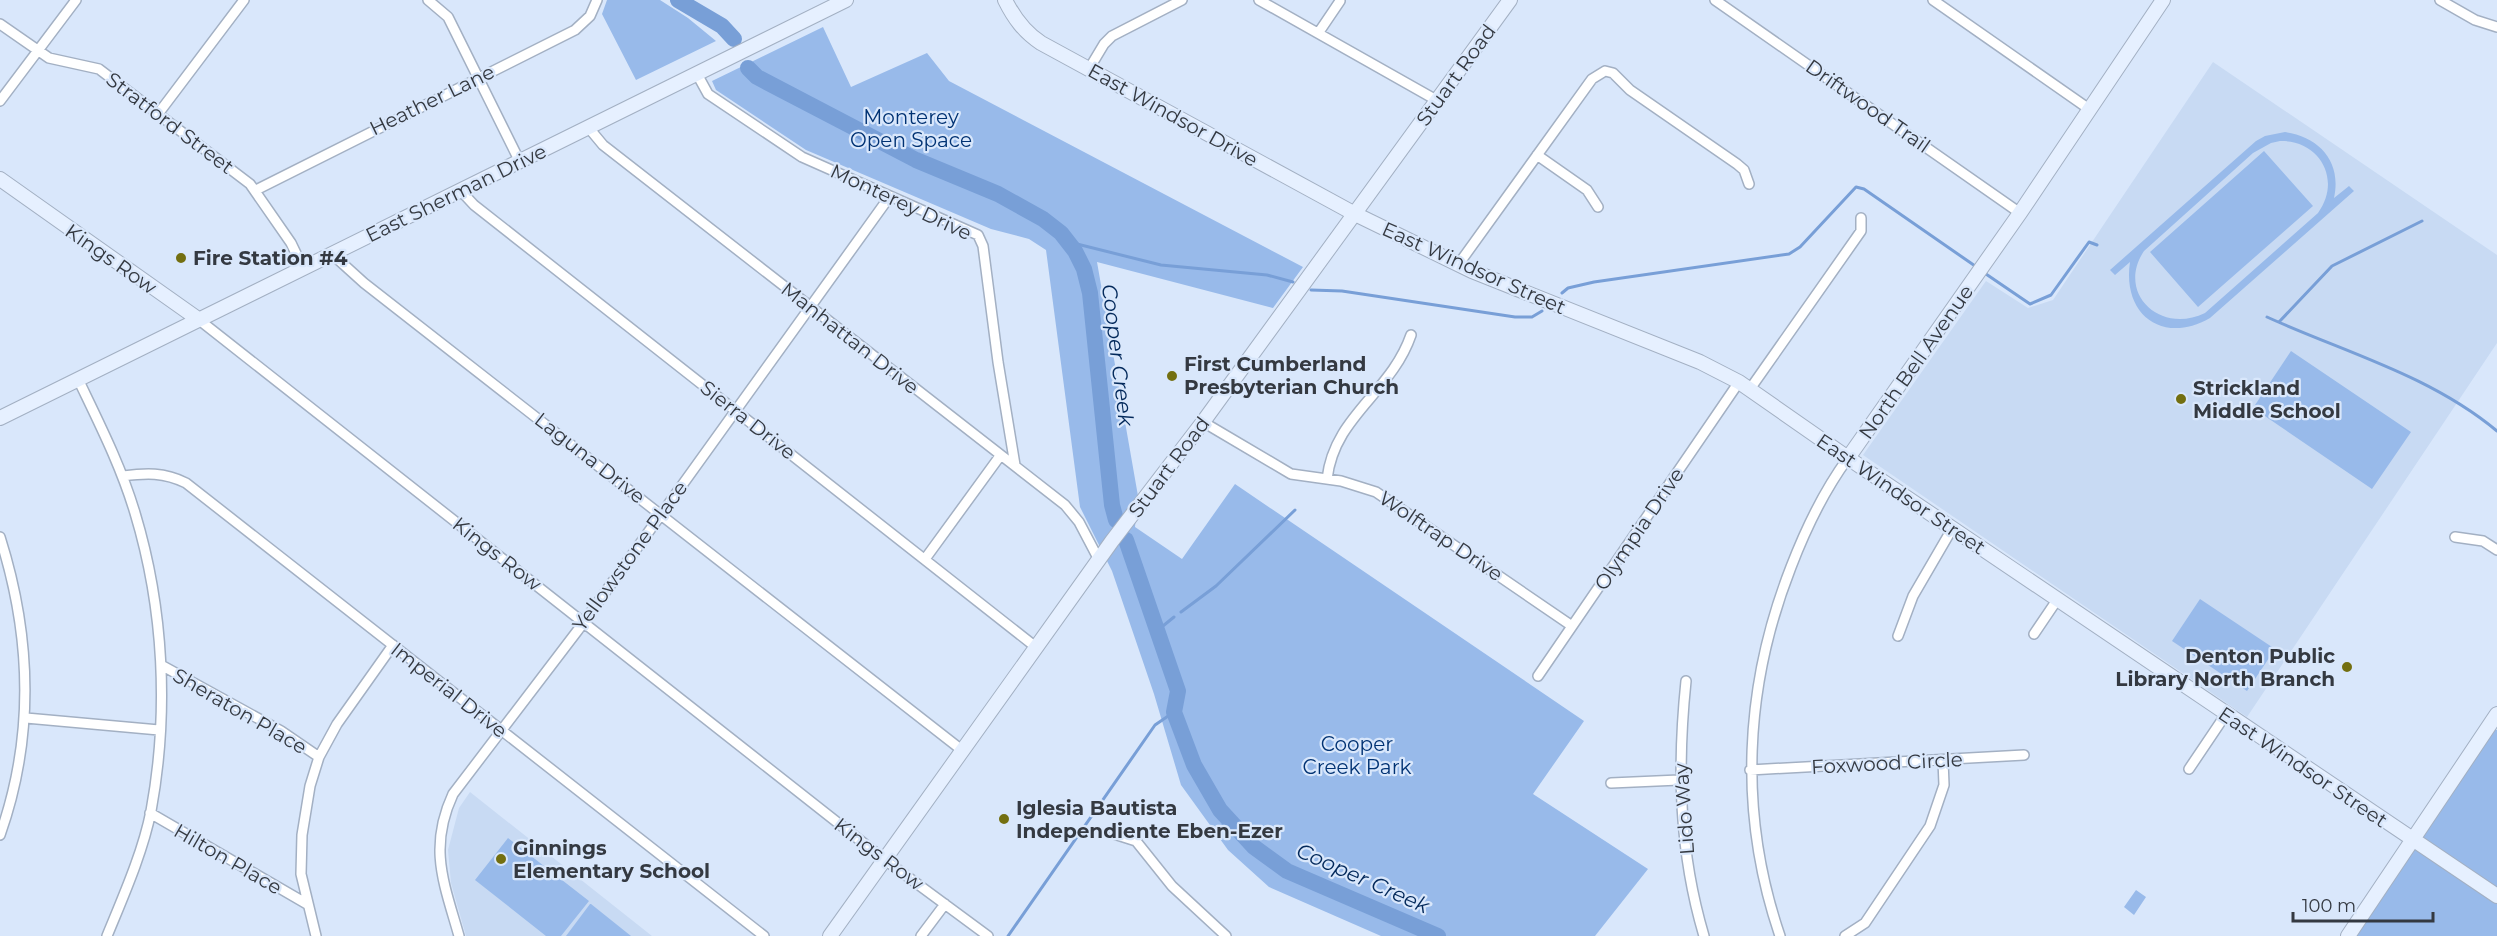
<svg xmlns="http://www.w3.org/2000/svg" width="2497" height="936" font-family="Montserrat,sans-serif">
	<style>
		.built { fill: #c8daf3 }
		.green { fill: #98baea; fill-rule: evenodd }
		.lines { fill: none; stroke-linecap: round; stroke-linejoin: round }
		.stream { stroke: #789fd7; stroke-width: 3 }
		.river { stroke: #789fd7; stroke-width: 16 }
		.street-casing { stroke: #a3b0c3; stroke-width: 12 }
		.secondary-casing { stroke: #a3b0c3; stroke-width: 16 }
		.street { stroke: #fff; stroke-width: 9 }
		.secondary { stroke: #e6f0ff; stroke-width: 14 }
		.poi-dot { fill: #736f10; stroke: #d9e7fb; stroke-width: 2 }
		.labels { text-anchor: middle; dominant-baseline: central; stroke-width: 4.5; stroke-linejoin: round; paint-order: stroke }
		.street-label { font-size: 20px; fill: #343941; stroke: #d9e7fb }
		.park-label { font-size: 20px; fill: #003273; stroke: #d9e7fb }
		.poi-label { font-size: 20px; font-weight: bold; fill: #343941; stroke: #d9e7fb; text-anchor: start }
		.water-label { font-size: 21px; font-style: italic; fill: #02285a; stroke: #d9e7fb }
	</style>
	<rect width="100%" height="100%" fill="#d9e7fb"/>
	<path class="built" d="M2213,62L2497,255V343L2247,717L1863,455L1986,281L2028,308L2053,300Z
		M470,792L652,936H466L451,883L448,850L459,808Z"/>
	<path class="green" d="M607,0H660L688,18L716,41L636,80L602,14Z
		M823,27L851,87L927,53L949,81L1303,267L1273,308L1097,262L1138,496L1135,527L1182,559L1235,484L1584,721L1533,794L1648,869L1595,936H1381L1269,887L1228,850L1181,785L1154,694L1112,571L1080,507L1046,250L1029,239L991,229L806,150L716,90L712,81Z
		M2285,132C2319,137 2342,161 2334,198L2349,186L2354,191L2210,318C2163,345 2122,315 2130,262L2115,275L2110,270L2256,141L2265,136ZM2280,141C2320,140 2342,180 2318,213L2205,313C2160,335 2116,293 2144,251L2253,153L2271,143Z
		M2264,151L2313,206L2198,307L2150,252Z
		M2291,351L2411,432L2372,489L2253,408Z
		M2200,599L2275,649L2247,691L2172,641Z
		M2494,729L2497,730V936H2354Z
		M508,838L589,901L561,936H546L475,880Z
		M2136,890L2146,897L2134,915L2124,907Z
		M590,904H591L631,936H566Z"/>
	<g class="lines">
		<path class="stream" d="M1069,242L1161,265L1267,275L1293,282
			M1983,272L2030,304L2051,295L2089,242L2097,245
			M1311,290L1342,291L1515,317H1532L1542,311
			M1562,293L1568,288L1594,282L1789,254L1800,247L1856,187L1864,189L1978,268
			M2267,317C2344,352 2430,375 2497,431
			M2279,322L2332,266L2422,221
			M1181,612L1216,586L1295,510
			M1158,630L1174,617
			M1008,936L1155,725L1174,712"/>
		<path class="river" d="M678,0L722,26L734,39
			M748,68L757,77L916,160L998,194L1043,219L1061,233L1075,251L1084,269L1090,293L1112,505L1116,520
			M1126,540L1178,691L1174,712L1194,765L1220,810L1254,847L1287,871L1438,936"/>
		<defs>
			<path id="street" d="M428,0L448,17L520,162
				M1259,0L1438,101
				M1715,0L2020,213
				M1933,0L2089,109
				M2440,0L2475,20L2497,27
				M0,24L49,58L99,69L250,184L291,243L303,268
				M1319,32L1340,1
				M1089,69L1104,44L1112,36L1182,0
				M697,74L708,94L802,157L978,235L983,246L998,362L1015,465
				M0,101L76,0
				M158,114L244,0
				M588,127L603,145L1065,505L1079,522L1099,560
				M1537,155L1587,190L1598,207
				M256,190L575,30L590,16L597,0
				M461,191L474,205L1037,648
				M332,254L364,283L963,751
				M1458,265L1592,79L1605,71L1613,73L1630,90L1737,164L1744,170L1749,184
				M198,319L885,860L988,936
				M78,379C99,423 121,466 135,513C164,609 169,713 151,811C143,852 123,897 107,936
				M1750,389L1861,231V218
				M1203,422L1291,474L1341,481L1376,492L1572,626
				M123,476C146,473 164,472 186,483L764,936
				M1327,479C1334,416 1391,393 1411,335
				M0,537C31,635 35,736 0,835
				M2455,537L2483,541L2497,550
				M925,559L1000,456
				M2034,634L2057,600
				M1898,636L1913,596L1952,529
				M161,665L281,731L319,757
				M1538,676L1739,382
				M1686,681C1677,768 1679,852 1704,936
				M26,718L159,730
				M2189,769L2226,714
				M1750,770L2024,755
				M1611,783L1679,780
				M150,813L307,904
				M1114,834L1136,841L1172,886L1226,936
				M316,936L301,874L302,835L310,786L319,757L337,724L393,645
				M459,936C444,883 428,848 453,794L578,630L890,196
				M921,936L945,904
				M1780,936C1738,813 1744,687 1791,567C1806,528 1823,492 1848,458
				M1845,936L1865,923L1930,826L1944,785L1943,760"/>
			<path id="secondary" d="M1005,0C1014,18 1024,32 1041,43L1355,214L1472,271L1700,362L1739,382L1848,458L2497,896
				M0,179L198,319
				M0,418L846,0
				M1848,458L2020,213L2163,0
				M830,936L1112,541L1203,422L1510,0
				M2348,936L2497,714"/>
		</defs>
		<use href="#street" class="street-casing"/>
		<use href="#secondary" class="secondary-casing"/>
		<use href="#street" class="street"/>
		<use href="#secondary" class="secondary"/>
	</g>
	<g class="poi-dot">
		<circle cx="181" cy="258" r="6"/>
		<circle cx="1172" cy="376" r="6"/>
		<circle cx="2181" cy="399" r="6"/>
		<circle cx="2347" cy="667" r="6"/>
		<circle cx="1004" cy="819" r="6"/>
		<circle cx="501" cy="859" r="6"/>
	</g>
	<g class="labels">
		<g class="street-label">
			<text transform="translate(1456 75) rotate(-54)">Stuart Road</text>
			<text transform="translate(432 100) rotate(-26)">Heather Lane</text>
			<text transform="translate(1868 106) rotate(35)">Driftwood Trail</text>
			<text transform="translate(1173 115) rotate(29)">East Windsor Drive</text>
			<text transform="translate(170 123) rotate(37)">Stratford Street</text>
			<text transform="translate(456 193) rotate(-26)">East Sherman Drive</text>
			<text transform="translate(901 202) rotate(25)">Monterey Drive</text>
			<text transform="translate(111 259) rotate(35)">Kings Row</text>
			<text transform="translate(1474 268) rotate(24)">East Windsor Street</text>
			<text transform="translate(850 338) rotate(38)">Manhattan Drive</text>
			<text transform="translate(1916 362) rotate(-55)">North Bell Avenue</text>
			<text transform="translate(748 420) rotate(38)">Sierra Drive</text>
			<text transform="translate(590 458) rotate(38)">Laguna Drive</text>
			<text transform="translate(1169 467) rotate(-53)">Stuart Road</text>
			<text transform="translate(1901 494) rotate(34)">East Windsor Street</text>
			<text transform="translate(1639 529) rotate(-56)">Olympia Drive</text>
			<text transform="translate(1441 536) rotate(34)">Wolftrap Drive</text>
			<text transform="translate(497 554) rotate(38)">Kings Row</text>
			<text transform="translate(630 556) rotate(-54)">Yellowstone Place</text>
			<text transform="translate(449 690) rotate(38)">Imperial Drive</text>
			<text transform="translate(240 711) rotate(30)">Sheraton Place</text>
			<text transform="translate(1887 763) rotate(-3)">Foxwood Circle</text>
			<text transform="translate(2303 767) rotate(34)">East Windsor Street</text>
			<text transform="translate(1684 809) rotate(-94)">Lido Way</text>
			<text transform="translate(879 854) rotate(37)">Kings Row</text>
			<text transform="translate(228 859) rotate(30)">Hilton Place</text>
		</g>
		<g class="park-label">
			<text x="911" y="117">Monterey<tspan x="911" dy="23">Open Space</tspan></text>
			<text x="1357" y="744">Cooper<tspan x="1357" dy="23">Creek Park</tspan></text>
		</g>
		<g class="poi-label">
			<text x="193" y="258">Fire Station #4</text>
			<text x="1184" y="364">First Cumberland<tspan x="1184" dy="23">Presbyterian Church</tspan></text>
			<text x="2193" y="388">Strickland<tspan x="2193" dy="23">Middle School</tspan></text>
			<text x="2335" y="656" text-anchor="end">Denton Public<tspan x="2335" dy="23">Library North Branch</tspan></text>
			<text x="1016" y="808">Iglesia Bautista<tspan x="1016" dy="23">Independiente Eben-Ezer</tspan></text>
			<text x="513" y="848">Ginnings<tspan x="513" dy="23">Elementary School</tspan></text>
		</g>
		<g class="water-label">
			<text transform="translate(1118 355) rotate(83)">Cooper Creek</text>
			<text transform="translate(1363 878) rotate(24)">Cooper Creek</text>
		</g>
	</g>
	<path d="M2293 912v9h140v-9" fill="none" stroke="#343941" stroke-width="3"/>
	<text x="2302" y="912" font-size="18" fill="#343941" stroke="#d9e7fb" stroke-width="4.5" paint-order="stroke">100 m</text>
</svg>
